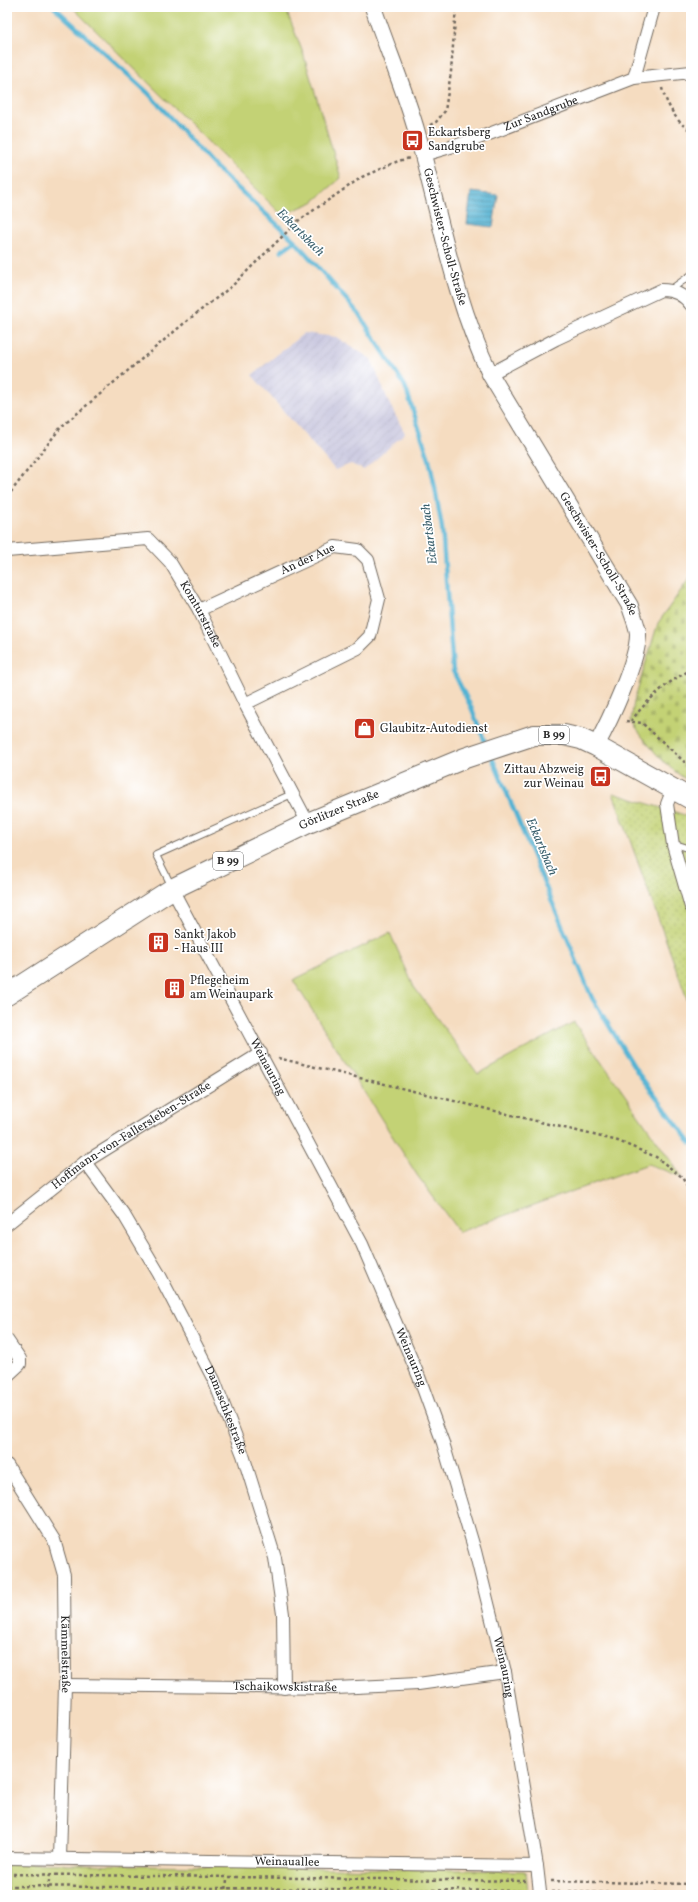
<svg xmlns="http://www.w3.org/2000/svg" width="698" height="1902" font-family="Vollkorn,serif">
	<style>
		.industrial { fill: url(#industrial-furrows) }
		.grass { fill: #c3d274; stroke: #777e50 }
		.cemetery { fill: url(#cemetery-stones); stroke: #777e50 }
		.park { fill: url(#park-dots); stroke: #777e50 }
		.water { fill: url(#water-rules); stroke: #406f7f }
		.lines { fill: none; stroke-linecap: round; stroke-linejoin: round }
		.stream { stroke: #55b3d3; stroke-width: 4.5 }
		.service-casing { stroke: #72695f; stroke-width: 8 }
		.minor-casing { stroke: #72695f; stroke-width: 14 }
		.tertiary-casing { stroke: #72695f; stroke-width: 18 }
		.primary-casing { stroke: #72695f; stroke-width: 22 }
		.path { stroke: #72695f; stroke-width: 2.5; stroke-dasharray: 3 3; stroke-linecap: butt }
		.service { stroke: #fff; stroke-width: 6 }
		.minor { stroke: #fff; stroke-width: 12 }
		.tertiary { stroke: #fff; stroke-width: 16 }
		.primary { stroke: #fff; stroke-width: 20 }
		.labels { text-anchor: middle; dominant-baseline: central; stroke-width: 3.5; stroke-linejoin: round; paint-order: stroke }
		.shield { fill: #fff; stroke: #6b6b6b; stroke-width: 1 }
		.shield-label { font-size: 11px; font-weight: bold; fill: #2b2b2b }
		.street-label { font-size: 12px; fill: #2b2b2b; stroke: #fff }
		.poi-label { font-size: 12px; fill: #2b2b2b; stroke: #fff; text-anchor: start }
		.water-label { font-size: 13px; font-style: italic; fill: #3c616e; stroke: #fff }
	</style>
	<defs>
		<pattern id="industrial-furrows" width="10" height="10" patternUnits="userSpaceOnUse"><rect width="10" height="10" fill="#c3c1db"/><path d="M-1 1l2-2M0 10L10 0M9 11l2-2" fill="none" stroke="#a8a6bc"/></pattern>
		<pattern id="cemetery-stones" width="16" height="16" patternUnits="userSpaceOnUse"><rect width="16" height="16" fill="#c3d274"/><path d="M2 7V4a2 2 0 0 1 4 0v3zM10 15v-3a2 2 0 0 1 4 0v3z" fill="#a8b465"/></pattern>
		<pattern id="park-dots" width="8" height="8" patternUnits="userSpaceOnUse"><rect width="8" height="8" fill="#c3d274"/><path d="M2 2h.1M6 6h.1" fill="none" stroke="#a8b465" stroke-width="1.8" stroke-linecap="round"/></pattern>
		<pattern id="water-rules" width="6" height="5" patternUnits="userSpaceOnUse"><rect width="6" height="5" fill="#55b3d3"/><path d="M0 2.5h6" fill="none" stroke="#4792ab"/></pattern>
	</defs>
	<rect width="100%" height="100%" fill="#fff"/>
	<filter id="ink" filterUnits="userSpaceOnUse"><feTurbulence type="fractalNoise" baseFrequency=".025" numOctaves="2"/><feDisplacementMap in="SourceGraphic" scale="8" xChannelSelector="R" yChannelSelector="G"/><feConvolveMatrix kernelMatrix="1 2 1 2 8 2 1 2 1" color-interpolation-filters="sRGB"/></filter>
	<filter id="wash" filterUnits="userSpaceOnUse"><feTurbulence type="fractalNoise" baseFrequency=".012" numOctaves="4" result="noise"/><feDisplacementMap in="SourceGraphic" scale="16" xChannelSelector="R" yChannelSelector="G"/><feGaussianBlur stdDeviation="0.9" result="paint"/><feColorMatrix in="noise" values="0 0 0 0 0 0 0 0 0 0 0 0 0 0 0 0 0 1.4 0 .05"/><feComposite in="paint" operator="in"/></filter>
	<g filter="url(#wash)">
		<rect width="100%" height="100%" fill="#f5dcc0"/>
		<path class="industrial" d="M304,333L336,337L371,359L390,405L405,433L364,470L351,464L335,470L252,375Z"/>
		<path class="grass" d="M72,7H285L303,53L341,178L313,202L282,215Z
			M390,933L414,987L478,1074L574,1022L682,1177L648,1164L459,1232L417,1175L293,980Z
			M7,1863L526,1871L528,1894L7,1895Z"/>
		<path class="cemetery" d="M691,576V782C666,769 646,743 631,721L634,701L658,623Z"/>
		<path class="park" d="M613,793L691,817V1010Z"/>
		<path class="water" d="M471,192L498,195L493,227L467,224Z"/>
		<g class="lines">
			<path class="stream" d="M54,7L148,93L214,166L295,241L359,314L405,386L429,459L435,488L442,528L453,671L471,707L487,747
				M281,251L295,241
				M491,755L592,998L638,1073L691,1143"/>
		</g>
	</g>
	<g filter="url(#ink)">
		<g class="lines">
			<defs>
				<path id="service" d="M670,290L691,275
					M673,845H678L691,849
					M172,887L156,855L292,794"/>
				<g id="minor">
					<path d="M634,78L691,72"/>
					<path id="s1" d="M423,155L471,141L634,78L654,7"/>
					<path d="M490,374L556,339L661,290C673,290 684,295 691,305"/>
					<path id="s2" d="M7,551L148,539L170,562L199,610L245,704L308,823"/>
					<path id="s3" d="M199,610L335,547L358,550L368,560L379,599L370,636L358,648L245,704"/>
					<path d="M673,789L667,804L673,845L691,907"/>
					<path id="s4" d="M172,889L362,1244L419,1377L443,1443L475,1551L505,1672L537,1866L540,1892L538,1895"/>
					<path id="s5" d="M85,1162L124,1215L159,1274L214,1380L243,1455L275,1558L283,1614L284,1688"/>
					<path id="s6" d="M7,1224L85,1162L261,1053"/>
					<path d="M7,1340L20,1359V1364L7,1376"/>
					<path id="s7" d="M7,1465L54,1540L64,1575L65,1685L60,1859"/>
					<path id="s8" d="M65,1685L336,1688L418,1684L505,1672"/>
					<path id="s9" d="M7,1858L537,1866"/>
				</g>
				<g id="tertiary">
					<path id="s10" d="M373,7C387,49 405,90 417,133C440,214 453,297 490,374L630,606C632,614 637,624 638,633C639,659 609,722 596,746"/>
				</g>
				<g id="primary">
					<path id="s11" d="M7,995L172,889L308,823L465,758L534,735H564L581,739L596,746L691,799"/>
				</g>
			</defs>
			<use href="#service" class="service-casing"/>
			<use href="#minor" class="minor-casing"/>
			<use href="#tertiary" class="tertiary-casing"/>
			<use href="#primary" class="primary-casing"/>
			<path class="path" d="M662,88C665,101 678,126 691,130
				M430,125L436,122L445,111L451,72L456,7
				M7,497L61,427L188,320L232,286L298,221L362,177L398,161L410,158
				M626,721L642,723L691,768
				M631,721C647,700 668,681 691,670
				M278,1058L618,1141L656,1157L682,1177L691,1194
				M7,1874L526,1881
				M551,1881L691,1884
				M7,1886L526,1891
				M551,1892L691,1894
				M47,1895L50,1874
				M226,1895L227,1878"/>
			<use href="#service" class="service"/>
			<use href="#minor" class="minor"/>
			<use href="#tertiary" class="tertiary"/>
			<use href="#primary" class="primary"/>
		</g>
	</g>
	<defs>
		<symbol id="bus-square" viewBox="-11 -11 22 22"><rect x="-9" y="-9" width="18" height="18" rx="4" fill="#c8321e" stroke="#fff"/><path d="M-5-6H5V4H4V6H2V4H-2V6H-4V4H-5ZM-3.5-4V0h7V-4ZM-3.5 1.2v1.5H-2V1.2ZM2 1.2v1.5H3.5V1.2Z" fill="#fff"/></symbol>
		<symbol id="shop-square" viewBox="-11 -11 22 22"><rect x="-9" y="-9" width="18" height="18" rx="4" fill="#c8321e" stroke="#fff"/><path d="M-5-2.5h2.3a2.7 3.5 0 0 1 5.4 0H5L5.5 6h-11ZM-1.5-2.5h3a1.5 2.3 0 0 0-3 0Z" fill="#fff"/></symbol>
		<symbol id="building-square" viewBox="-11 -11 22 22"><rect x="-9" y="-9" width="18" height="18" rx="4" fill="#c8321e" stroke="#fff"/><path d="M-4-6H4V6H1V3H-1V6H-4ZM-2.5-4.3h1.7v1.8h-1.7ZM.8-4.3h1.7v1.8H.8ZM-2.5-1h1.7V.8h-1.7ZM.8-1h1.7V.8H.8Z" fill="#fff"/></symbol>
	</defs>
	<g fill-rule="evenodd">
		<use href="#bus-square" x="400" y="128" width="25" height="25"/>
		<use href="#shop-square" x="352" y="716" width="25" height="25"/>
		<use href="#bus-square" x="588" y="764" width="25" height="25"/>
		<use href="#building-square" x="146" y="930" width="25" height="25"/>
		<use href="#building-square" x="162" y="976" width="25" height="25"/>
	</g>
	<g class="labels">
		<g class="shield">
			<rect x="539" y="726" width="30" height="18" rx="3"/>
			<rect x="213" y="852" width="30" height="18" rx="3"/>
		</g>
		<g class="shield-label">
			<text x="554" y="735">B 99</text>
			<text x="228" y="861">B 99</text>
		</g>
		<g class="street-label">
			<text stroke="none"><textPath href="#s1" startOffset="125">Zur Sandgrube</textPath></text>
			<text stroke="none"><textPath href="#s10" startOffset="241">Geschwister-Scholl-Straße</textPath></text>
			<text stroke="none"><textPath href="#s10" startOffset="596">Geschwister-Scholl-Straße</textPath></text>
			<text stroke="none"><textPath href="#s3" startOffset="120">An der Aue</textPath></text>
			<text stroke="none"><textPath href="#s2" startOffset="234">Komturstraße</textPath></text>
			<text stroke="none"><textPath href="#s11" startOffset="381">Görlitzer Straße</textPath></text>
			<text stroke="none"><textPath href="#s4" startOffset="202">Weinauring</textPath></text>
			<text stroke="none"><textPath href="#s6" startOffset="153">Hoffmann-von-Fallersleben-Straße</textPath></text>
			<text stroke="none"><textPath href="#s4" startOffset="526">Weinauring</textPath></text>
			<text stroke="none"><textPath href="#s5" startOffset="286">Damaschkestraße</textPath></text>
			<text stroke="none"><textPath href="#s7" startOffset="204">Kämmelstraße</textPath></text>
			<text stroke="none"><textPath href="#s4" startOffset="850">Weinauring</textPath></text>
			<text stroke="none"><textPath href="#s8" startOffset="220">Tschaikowskistraße</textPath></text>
			<text stroke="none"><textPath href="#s9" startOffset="280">Weinauallee</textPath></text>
		</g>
		<g class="poi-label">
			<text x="428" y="133">Eckartsberg<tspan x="428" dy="14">Sandgrube</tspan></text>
			<text x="380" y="729">Glaubitz-Autodienst</text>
			<text x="584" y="770" text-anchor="end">Zittau Abzweig<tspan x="584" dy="14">zur Weinau</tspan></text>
			<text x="174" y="935">Sankt Jakob<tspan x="174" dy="14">- Haus III</tspan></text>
			<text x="190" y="981">Pflegeheim<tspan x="190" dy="14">am Weinaupark</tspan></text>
		</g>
		<g class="water-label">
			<text transform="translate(300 233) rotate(45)">Eckartsbach</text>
			<text transform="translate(430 534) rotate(-97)">Eckartsbach</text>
			<text transform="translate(541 847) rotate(67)">Eckartsbach</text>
		</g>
	</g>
	<rect width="698" height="1902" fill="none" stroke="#fff" stroke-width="24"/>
</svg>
